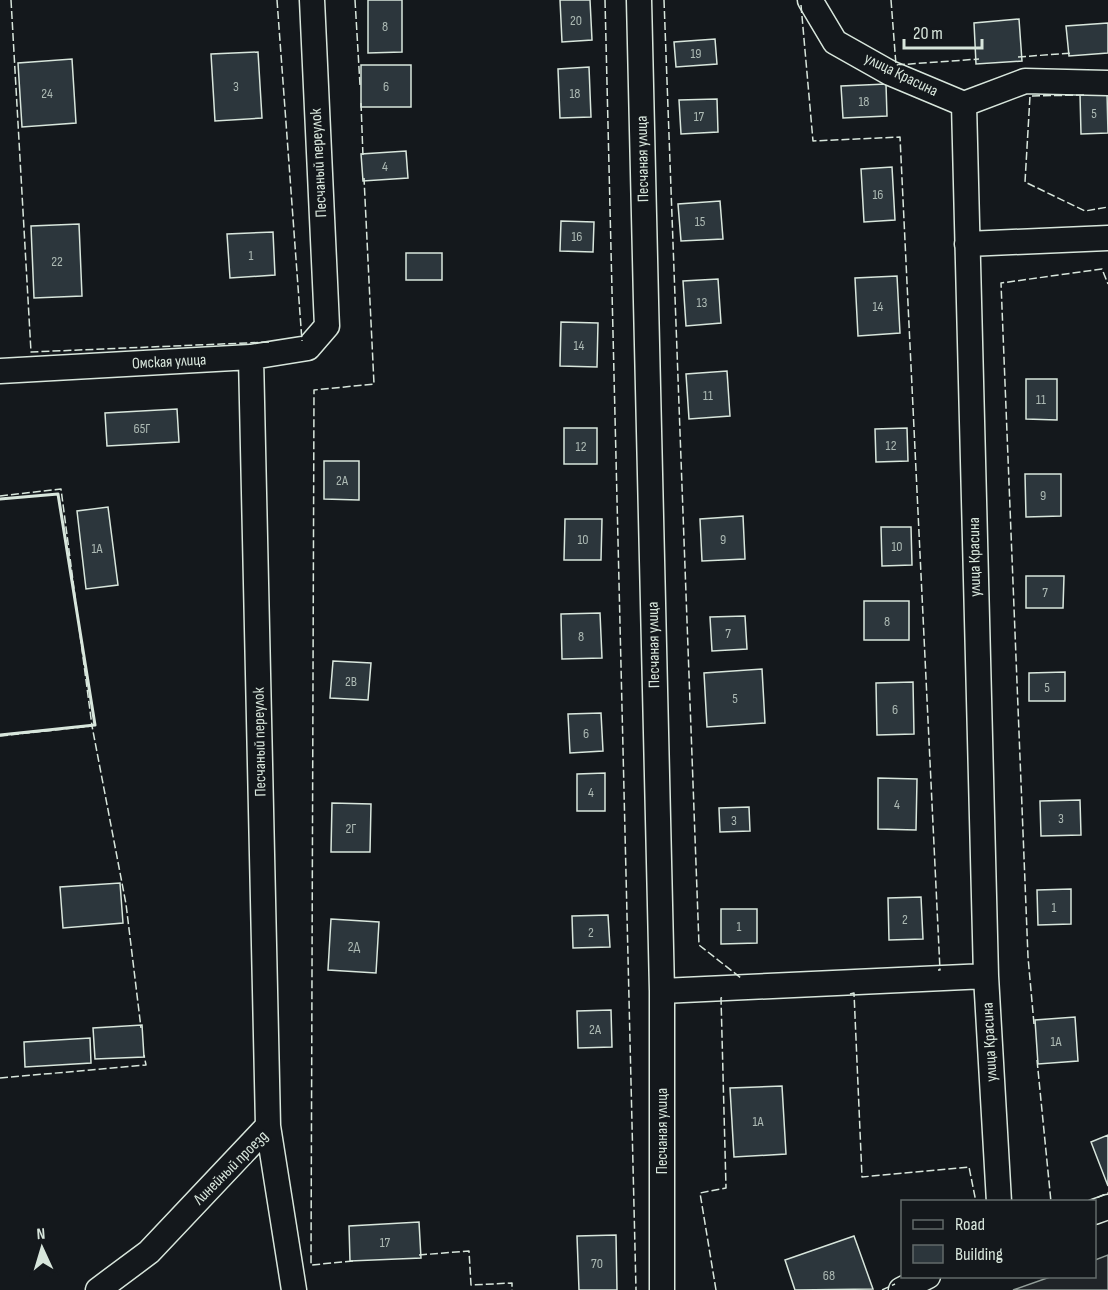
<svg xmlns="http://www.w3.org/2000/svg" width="1108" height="1290" font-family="'Sofia Sans Condensed',sans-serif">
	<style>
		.green { fill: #202428; stroke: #939e99; stroke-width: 1.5 }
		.building { fill: #2c363c; stroke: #d8e6dc; stroke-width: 1.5 }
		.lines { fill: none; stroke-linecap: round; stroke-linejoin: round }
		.street-casing { stroke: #d8e6dc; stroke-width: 27 }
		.street { stroke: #14181c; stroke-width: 24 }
		.fence { stroke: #d8e6dc; stroke-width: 1.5; stroke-dasharray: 8 3; stroke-linecap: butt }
		.wall { stroke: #d8e6dc; stroke-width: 3 }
		.labels { text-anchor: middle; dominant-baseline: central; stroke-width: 4.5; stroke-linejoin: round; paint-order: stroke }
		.number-label { font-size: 14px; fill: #adbab4 }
		.street-label { font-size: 16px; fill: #d8e6dc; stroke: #14181c }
	</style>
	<rect width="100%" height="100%" fill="#14181c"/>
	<path class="green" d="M1108,1255V1290H1013L1050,1277L1094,1276L1095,1260Z"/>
	<path class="building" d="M368,0H402V52L368,53Z
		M560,0H590L592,40L562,42Z
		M1019,19L1022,61L976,64L974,23Z
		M1108,23V53L1069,56L1066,26Z
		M715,39L717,64L676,67L674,42Z
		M258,52L262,118L215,121L211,54Z
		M72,59L76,123L22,127L18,63Z
		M361,65H411V107H361Z
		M589,67L591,117L560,118L558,69Z
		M886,84L887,116L843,118L841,86Z
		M1107,93L1108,133L1081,134L1080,94Z
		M717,99L718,132L681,134L679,100Z
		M406,151L408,178L363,181L361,154Z
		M892,167L895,220L864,222L861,169Z
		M720,201L723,239L681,241L678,204Z
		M561,221L594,222L593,252L560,251Z
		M79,224L82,296L34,298L31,226Z
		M273,232L275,275L230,278L227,234Z
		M406,253H442V280H406Z
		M897,276L900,333L858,336L855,278Z
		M718,279L721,323L686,326L683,281Z
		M561,322L598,323L597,367L560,366Z
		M727,371L730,416L689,419L686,374Z
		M1026,379H1057V420L1026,419Z
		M177,409L179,442L107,446L105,413Z
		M564,428H597V464H564Z
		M907,428L908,461L876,462L875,429Z
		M324,461H359V500L324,499Z
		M1025,474H1061V516L1026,517Z
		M108,507L118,585L86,589L77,511Z
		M743,516L745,559L702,561L700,519Z
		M565,519H602L601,560H564Z
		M881,527H911L912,565L882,566Z
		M1026,576H1064L1063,608H1026Z
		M864,601H909V640H864Z
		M600,613L602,658L562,659L561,614Z
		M745,616L747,649L712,651L710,617Z
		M333,661L371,663L368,700L330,698Z
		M762,669L765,723L707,727L704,673Z
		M1065,672V701H1029V673Z
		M913,682L914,734L877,735L876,683Z
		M601,713L603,751L570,753L568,714Z
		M605,773V811H577V774Z
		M878,778L917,779L916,830L878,829Z
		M1080,800L1081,835L1041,836L1040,801Z
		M332,803L371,804L370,852H331Z
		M749,807L750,831L720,832L719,808Z
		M120,883L123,923L63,928L60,887Z
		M1071,889V924L1038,925L1037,890Z
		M921,897L923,939L889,940L888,898Z
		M721,909H757V943L721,944Z
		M608,915L610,947L573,948L572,916Z
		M331,919L379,922L376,973L328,970Z
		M611,1010L612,1047L578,1048L577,1011Z
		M1075,1017L1078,1061L1038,1064L1035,1020Z
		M142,1025L144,1057L95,1059L93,1028Z
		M90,1038L91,1063L25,1067L24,1042Z
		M782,1086L786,1154L734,1157L730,1088Z
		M1108,1135V1186L1091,1142Z
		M419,1222L421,1258L350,1261L349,1226Z
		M616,1235L617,1290H579L577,1236Z
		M854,1236L873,1289L795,1290L785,1260Z"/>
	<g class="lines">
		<defs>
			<path id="street" d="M639,0L662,991V1290
				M810,0L835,42L890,73L964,104L986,976L999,1202
				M964,104L1025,81L1108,83
				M967,244L1108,238
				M251,357L268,1126
				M0,371L251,357L308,348L327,326L312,0
				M662,991L986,976
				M1094,1212L1108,1207
				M98,1290L149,1252L268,1126L294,1290
				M901,1290L928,1276"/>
		</defs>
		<use href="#street" class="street-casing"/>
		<use href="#street" class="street"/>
		<path class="fence" d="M11,0L31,352L269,342
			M277,0L302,341
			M355,0L360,85
			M605,0L636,1290
			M664,0L699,945L741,978
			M891,0L896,65L979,59
			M801,5L813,141L900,137L940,970H938
			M1018,57L1072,53
			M1084,95L1030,96L1025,182L1085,211L1108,207
			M361,103L363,157
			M0,496L61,489L92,726H90
			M0,736L92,726L126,904L141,1028
			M850,994L854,993L862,1177L969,1167L976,1202
			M1034,1024L1028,957L1001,283L1102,269L1108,284
			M1037,1060L1051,1202
			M0,1078L146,1065L144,1055
			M1087,1202L1108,1193
			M419,1255L469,1251L471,1285L512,1283V1290
			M353,1261L311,1265L314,390L374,384L364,178
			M716,1290L700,1193L726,1188L721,998L724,997
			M882,1290L895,1284"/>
		<path class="wall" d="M0,499L58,494L95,725L0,735"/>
	</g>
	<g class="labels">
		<g class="number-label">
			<text x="576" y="20">20</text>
			<text x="385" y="26">8</text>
			<text x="696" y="53">19</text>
			<text x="236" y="86">3</text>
			<text x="386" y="86">6</text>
			<text x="47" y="93">24</text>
			<text x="575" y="93">18</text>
			<text x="864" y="101">18</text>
			<text x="1094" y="113">5</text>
			<text x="699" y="116">17</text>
			<text x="385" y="166">4</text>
			<text x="878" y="194">16</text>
			<text x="700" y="221">15</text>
			<text x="577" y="236">16</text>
			<text x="251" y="255">1</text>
			<text x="57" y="261">22</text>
			<text x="702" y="302">13</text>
			<text x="878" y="306">14</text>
			<text x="579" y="345">14</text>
			<text x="708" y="395">11</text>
			<text x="1041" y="399">11</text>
			<text x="142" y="428">65Г</text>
			<text x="891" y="445">12</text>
			<text x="581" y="446">12</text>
			<text x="342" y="480">2А</text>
			<text x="1043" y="495">9</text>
			<text x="583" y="539">10</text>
			<text x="723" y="539">9</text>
			<text x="897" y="546">10</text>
			<text x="97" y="548">1А</text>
			<text x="1045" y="592">7</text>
			<text x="887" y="621">8</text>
			<text x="728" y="633">7</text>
			<text x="581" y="636">8</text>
			<text x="351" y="681">2В</text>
			<text x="1047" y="687">5</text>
			<text x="735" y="698">5</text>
			<text x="895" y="709">6</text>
			<text x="586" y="733">6</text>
			<text x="591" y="792">4</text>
			<text x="897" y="804">4</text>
			<text x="1061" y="818">3</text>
			<text x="734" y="820">3</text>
			<text x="351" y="828">2Г</text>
			<text x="1054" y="907">1</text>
			<text x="905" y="919">2</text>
			<text x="739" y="926">1</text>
			<text x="591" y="932">2</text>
			<text x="354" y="946">2Д</text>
			<text x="595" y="1029">2А</text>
			<text x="1056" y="1041">1А</text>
			<text x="758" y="1121">1А</text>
			<text x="385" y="1242">17</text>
			<text x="597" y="1263">70</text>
			<text x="829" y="1275">68</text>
		</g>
		<g class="street-label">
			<text transform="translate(901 75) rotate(26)">улица Красина</text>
			<text transform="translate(643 159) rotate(-91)">Песчаная улица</text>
			<text transform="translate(319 163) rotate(-93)">Песчаный переулок</text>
			<text transform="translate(169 362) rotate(-3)">Омская улица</text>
			<text transform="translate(975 557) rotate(-91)">улица Красина</text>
			<text transform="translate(654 645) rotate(-91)">Песчаная улица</text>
			<text transform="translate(260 742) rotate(-91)">Песчаный переулок</text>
			<text transform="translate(990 1042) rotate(-93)">улица Красина</text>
			<text transform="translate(662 1131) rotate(-90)">Песчаная улица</text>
			<text transform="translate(231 1168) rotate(-45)">Линейный проезд</text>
		</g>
	</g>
	<rect x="901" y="1200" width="195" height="78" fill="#14181c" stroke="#626a69" stroke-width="1.5"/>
	<rect x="913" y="1220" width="30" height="9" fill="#14181c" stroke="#626a69" stroke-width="1.5"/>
	<text x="955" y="1230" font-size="18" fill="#d8e6dc">Road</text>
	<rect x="913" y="1245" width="30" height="18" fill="#2c363c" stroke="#626a69" stroke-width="1.5"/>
	<text x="955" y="1260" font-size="18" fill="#d8e6dc">Building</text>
	<g transform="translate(42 1248) rotate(356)" stroke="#14181c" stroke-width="4.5" paint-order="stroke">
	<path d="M0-4.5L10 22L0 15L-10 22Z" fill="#d8e6dc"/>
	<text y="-9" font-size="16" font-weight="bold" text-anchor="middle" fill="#d8e6dc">N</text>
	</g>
	<path d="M904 39v9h78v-9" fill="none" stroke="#d8e6dc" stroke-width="3"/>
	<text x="913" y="39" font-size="18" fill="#d8e6dc" stroke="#14181c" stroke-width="4.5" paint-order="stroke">20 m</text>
</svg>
